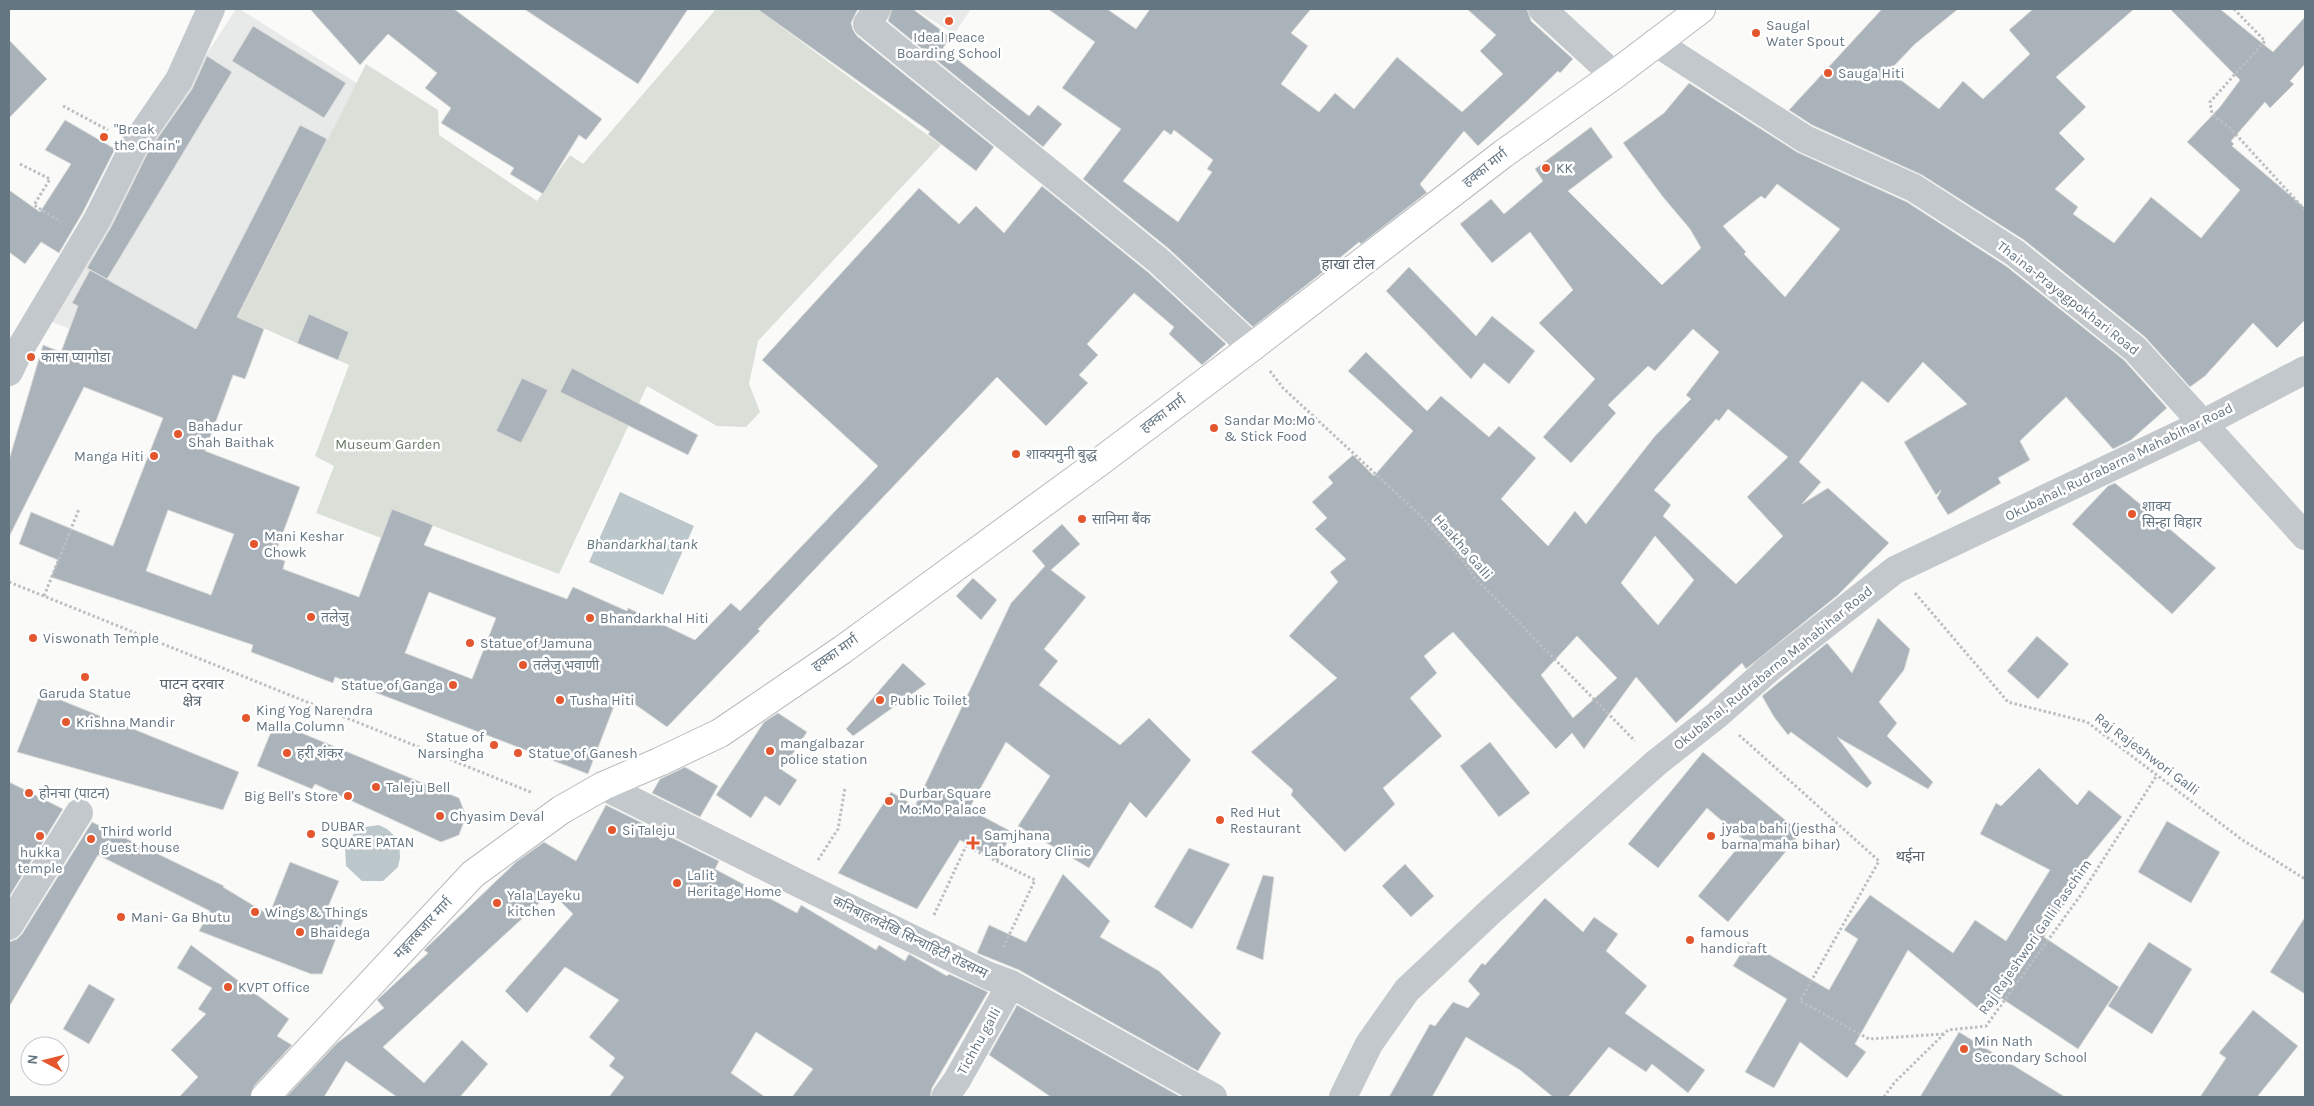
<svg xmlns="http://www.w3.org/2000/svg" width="2314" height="1106" font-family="Karla,'Noto Sans Devanagari',sans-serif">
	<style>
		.built { fill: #e8e9e9 }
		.green { fill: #dadfd7 }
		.water { fill: #bbc7cb }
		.building { fill: #aab3b9; stroke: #dcdcda; fill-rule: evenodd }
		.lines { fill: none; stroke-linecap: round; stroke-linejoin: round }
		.major-casing { stroke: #b5babe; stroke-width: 30 }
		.path { stroke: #bbbfc2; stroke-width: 3; stroke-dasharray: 2.5 2.5; stroke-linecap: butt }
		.minor { stroke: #c3c8cc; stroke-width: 28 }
		.major { stroke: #fff; stroke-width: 28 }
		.poi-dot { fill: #e4572e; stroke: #fff; stroke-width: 2 }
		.labels { text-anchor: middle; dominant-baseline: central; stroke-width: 5; stroke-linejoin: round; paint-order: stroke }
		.poi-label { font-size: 14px; fill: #657683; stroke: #fff; text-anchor: start }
		.street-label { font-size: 14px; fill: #657683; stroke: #fff }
		.park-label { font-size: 14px; fill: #687a64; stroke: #fff }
		.neighbourhood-label { font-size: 15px; fill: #57646e; stroke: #fff }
		.water-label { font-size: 15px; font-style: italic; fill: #60757c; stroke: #fff }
	</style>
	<rect width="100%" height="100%" fill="#fafaf8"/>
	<path class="built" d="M236,9H240L366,89L227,390L47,320L145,149Z
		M915,9H971L954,34Z"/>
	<path class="green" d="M716,9H757L941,145L758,341L749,384L760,412L746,427L717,426L647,386L559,574L392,510L381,538L316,513L334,466L315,456L349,365L338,360L349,332L309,314L297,343L238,317L366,64L438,110L439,135L537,201L570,155L583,164Z"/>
	<path class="water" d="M620,492L694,526L663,595L589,562Z
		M379,825L387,829L399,840L400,858L398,867L383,881H362L346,866L345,845L358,828Z"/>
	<path class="building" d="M310,9H454L602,119L586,140L579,135L543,194L510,174L514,168L441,123L451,108L425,88L437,73L388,34L360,65Z
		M524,9H688L638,84Z
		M757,9H858L851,23L853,30L857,36L994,147L976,171L928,134L930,132Z
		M892,9H913L950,37L943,48L1029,116L1038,105L1062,124L1043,147L888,21Z
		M1048,9H1107L1136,29L1150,9H1311L1291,33L1308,46L1281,84L1319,112L1335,93L1354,109L1397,57L1462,112L1503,74L1480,51L1496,35L1467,9H1527L1531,21L1573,59L1560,73L1558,71L1528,100L1478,146L1464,131L1420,184L1427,193L1425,194L1361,244L1359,242L1323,272L1253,327L1169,249L1083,179L1121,129L1062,88L1095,42ZM1164,130L1171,135L1174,130L1213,160L1207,169L1212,172L1178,222L1123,181Z
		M1882,9H1958L1915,44L1889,71L1939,109L1963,81L1983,99L2030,54L2009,30L2033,9H2134L2056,77L2086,107L2059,133L2085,159L2055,189L2078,207L2073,214L2114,243L2151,197L2201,238L2240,190L2187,142L2220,107L2240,80L2170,9H2220L2273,52L2305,17V64L2290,81L2294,84L2270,108L2265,102L2231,141L2234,144L2232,146L2305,208V320L2277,348L2253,323L2205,376L2190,387L2145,337L2024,240L1922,175L1812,125L1789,110Z
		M253,26L346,83L324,118L232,61Z
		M9,40L47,79L9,118Z
		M207,56L232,72L107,279L87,268L111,227L148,152L192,89Z
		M1689,83L1797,152L1907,202L2006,266L2124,360L2167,408L2131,440L2113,449L2066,397L2020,441L2030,460L1998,478L2001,483L1948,515L1937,498L1941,490L1936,495L1904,442L1967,404L1923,362L1888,403L1862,381L1799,462L1821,482L1802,504L1828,488L1889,543L1838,595L1746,669L1742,663L1676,723L1636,677L1584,749L1572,733L1556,749L1453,632L1424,656L1437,673L1410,698L1442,736L1383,788L1395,804L1345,852L1291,795L1293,790L1251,752L1337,678L1289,636L1338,582L1330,572L1346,559L1315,529L1327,518L1312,502L1333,483L1328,477L1353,455L1374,476L1413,431L1348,371L1366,352L1427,411L1441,396L1489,437L1499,426L1536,458L1501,499L1548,546L1575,511L1586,524L1655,436L1691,399L1686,395L1719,352L1693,329L1655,371L1648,366L1608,405L1616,413L1571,463L1543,437L1595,379L1539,323L1573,290L1530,232L1492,263L1460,224L1491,199L1504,214L1543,181L1535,169L1591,127L1613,157L1568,191L1662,285L1701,248L1690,229L1663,197L1623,143L1664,113ZM1777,184L1840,229L1785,297L1744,254L1746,252L1723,226L1761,196L1765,199ZM1728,409L1788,457L1747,497L1783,536L1736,584L1663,516L1671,505L1654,490L1716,419L1719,421ZM1655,536L1694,580L1658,625L1621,583ZM1577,636L1617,678L1573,718L1541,675Z
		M65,120L115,149L83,212L59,253L41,242L25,264L9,252V190L40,212L71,164L45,150Z
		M300,125L327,139L237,317L264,329L245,379L233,375L205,451L300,487L274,557L285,561L283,569L359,597L392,509L433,525L424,545L567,599L573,587L627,611L628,608L695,640L731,603L740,611L878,466L762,360L919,188L959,224L976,206L1004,233L1042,186L1149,273L1226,344L1202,365L1169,334L1174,327L1134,293L1087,344L1098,355L1079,375L1088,383L1046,426L997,377L758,629L760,631L667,727L619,693L588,774L335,677L333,683L251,652L253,645L51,577L58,560L19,544L31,512L113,546L163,418L84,387L9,537V460L43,345L61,352L78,306L72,303L90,270L196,329ZM168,510L234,534L211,595L146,571ZM429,592L496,618L472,679L405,653Z
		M1409,267L1476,336L1492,316L1535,351L1509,384L1484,363L1471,379L1386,291Z
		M309,314L349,332L338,360L297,343Z
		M572,368L698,435L688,455L560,392Z
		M522,378L548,390L521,443L496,431Z
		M2115,483L2216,568L2172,614L2072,524L2108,486Z
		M1062,524L1080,544L1051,570L1086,597L1044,649L1058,661L1039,685L1120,745L1149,718L1191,760L1146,818L1130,802L1089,868L1018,826L1050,776L1006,742L969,809L1012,832L998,861L960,840L917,909L838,873L891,792L915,806L1011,603L1045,566L1032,551Z
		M973,578L997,600L981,620L956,596Z
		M1878,618L1910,649L1904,670L1879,702L1897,723L1887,736L1933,782L1928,789L1837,737L1872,783L1867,788L1791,732L1788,735L1774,717L1762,696L1827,643L1852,673Z
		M2037,636L2069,664L2038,699L2007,671Z
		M903,663L926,684L853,736L846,729Z
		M41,692L105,718L104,720L126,726L239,772L223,810L17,752Z
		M778,713L807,732L782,770L797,780L780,806L765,796L751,818L716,795L764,722Z
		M275,722L459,798L466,816L459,835L441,842L315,784L312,789L257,766Z
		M1490,742L1530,793L1499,817L1460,766Z
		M1703,752L1801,833L1728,922L1698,896L1744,840L1707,808L1658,868L1628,844Z
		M685,767L718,786L700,817L652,793L660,779Z
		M2039,768L2077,805L2089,790L2122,817L2072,877L2079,881L2044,937L2119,987L2078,1049L2001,998L1987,1016L1908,950L1855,1044L1866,1052L1847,1078L1800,1042L1774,1088L1745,1072L1787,999L1733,966L1748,942L1829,990L1858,939L1844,930L1870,895L1953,953L1975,920L2006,941L2050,870L1980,834L1996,803L2001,806Z
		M9,782L63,809L9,897Z
		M606,805L719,861L715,869L797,913L801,905L876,950L879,945L905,961L909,954L947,976L949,974L988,992L932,1088L930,1097H792L813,1069L756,1032L731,1073L765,1097H609L624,1077L609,1066L615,1058L589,1037L619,1000L565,967L527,1013L505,991L573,914L551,892L383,1047L424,1083L462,1040L488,1064L460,1097H397L346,1061L324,1097H286L337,1043L384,1008L377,1000L428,953L424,950L516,862L544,842L576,861Z
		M2167,821L2220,852L2191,903L2138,872Z
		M92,822L224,886L223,887L269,915L290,862L339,881L328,907L336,910L344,918L322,974H311L199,931L210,911L98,855L9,1007V942L17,939L22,934Z
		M1189,848L1230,864L1192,929L1154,907Z
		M1405,864L1434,896L1411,917L1382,886Z
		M1063,874L1110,921L1100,937L1159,971L1221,1033L1198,1071L1019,970L977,953L989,925L1026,942Z
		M1263,875L1274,877L1263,960L1236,949Z
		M1545,898L1583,932L1594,917L1618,934L1606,951L1647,986L1625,1013L1705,1070L1688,1093L1652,1064L1646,1072L1609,1047L1568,1097H1553L1520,1070L1466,1037L1432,1097H1389L1430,1024L1435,1026L1453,1002L1468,1008L1480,994L1468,981L1482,963L1485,965Z
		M2305,917V994L2270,972Z
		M2149,942L2192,969L2152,1034L2108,1006Z
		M191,945L289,1019L277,1036L292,1045L254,1086L250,1097H179L198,1077L171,1050L206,1014L198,1009L212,988L177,968Z
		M89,984L115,999L89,1044L63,1029Z
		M1017,1005L1181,1097H1051L989,1055Z
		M2253,1010L2298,1046L2257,1097H2200L2226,1058L2219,1053Z
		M1959,1032L2065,1097H1920Z"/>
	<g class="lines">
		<defs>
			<path id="major" d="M265,1097L473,874L561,810L603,786L659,762L720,733L842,650L1098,463L1252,347L1503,154L1614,75L1701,9"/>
		</defs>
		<use href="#major" class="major-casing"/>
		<path class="path" d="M2234,9L2265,41L2210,102L2212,114L2230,128L2305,210
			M63,106L108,130
			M20,164L50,179L34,205L61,222
			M1270,371L1283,388L1422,517C1439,537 1461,554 1474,577L1635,741
			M9,582L533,793
			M1915,593L2008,702L2087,722L2241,839L2305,879
			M44,596L79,509
			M1739,735L1879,861L1800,1001L1869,1039L1944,1034
			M818,860L838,829L845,788
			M934,915L966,846L1035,880L1003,948
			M1884,1097L1894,1083L1948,1030L1986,1026L2080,896L2157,775"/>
		<path class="minor" d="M877,9L867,24L1159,261L1252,347
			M1542,9L1614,75
			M1655,42L1805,139L1914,188L2015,253L2135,349L2305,536
			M9,372L20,349L97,220L135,144L179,80L211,9
			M603,786L802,885L989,976L1011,984L1213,1097
			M9,926L79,813
			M945,1097L957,1080L1011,984
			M1343,1097L1369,1044L1407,990L1491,911L1656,763L1717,715L1770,668L1895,570L2202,424L2305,370"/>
		<use href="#major" class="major"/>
	</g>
	<g class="poi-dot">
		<circle cx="949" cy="21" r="5"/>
		<circle cx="1756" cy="33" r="5"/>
		<circle cx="1828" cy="73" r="5"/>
		<circle cx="104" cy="137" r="5"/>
		<circle cx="1546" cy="168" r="5"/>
		<circle cx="31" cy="357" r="5"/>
		<circle cx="1214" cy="428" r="5"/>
		<circle cx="178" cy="434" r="5"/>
		<circle cx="1016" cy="454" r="5"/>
		<circle cx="154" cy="456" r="5"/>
		<circle cx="2132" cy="514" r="5"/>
		<circle cx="1082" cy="519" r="5"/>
		<circle cx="254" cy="544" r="5"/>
		<circle cx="311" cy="617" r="5"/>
		<circle cx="590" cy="618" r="5"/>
		<circle cx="33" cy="638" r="5"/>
		<circle cx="470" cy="643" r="5"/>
		<circle cx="523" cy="665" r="5"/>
		<circle cx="85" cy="677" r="5"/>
		<circle cx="453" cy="685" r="5"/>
		<circle cx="560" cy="700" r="5"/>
		<circle cx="880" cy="700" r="5"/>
		<circle cx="246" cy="718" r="5"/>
		<circle cx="66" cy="722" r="5"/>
		<circle cx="494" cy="745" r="5"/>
		<circle cx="770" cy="751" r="5"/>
		<circle cx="287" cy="753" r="5"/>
		<circle cx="518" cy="753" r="5"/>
		<circle cx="376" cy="787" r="5"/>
		<circle cx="29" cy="793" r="5"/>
		<circle cx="348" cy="796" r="5"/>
		<circle cx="889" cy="801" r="5"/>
		<circle cx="440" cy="816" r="5"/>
		<circle cx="1220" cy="820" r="5"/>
		<circle cx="612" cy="830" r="5"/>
		<circle cx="311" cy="834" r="5"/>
		<circle cx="40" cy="836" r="5"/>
		<circle cx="1711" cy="836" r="5"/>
		<circle cx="91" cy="839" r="5"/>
		<path d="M970.5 835.5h5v5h5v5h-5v5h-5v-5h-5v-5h5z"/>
		<circle cx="677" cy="883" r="5"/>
		<circle cx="497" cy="903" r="5"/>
		<circle cx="255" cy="912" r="5"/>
		<circle cx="121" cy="917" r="5"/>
		<circle cx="300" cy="932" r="5"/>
		<circle cx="1690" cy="940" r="5"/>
		<circle cx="228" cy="987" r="5"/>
		<circle cx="1964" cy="1049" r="5"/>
	</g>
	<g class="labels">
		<g class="poi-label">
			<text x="1766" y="25">Saugal<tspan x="1766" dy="16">Water Spout</tspan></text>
			<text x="949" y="37" text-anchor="middle">Ideal Peace<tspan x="949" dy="16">Boarding School</tspan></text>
			<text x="1838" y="73">Sauga Hiti</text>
			<text x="114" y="129">"Break<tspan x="114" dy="16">the Chain"</tspan></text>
			<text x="1556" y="168">KK</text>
			<text x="41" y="357">कासा प्यागोडा</text>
			<text x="1224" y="420">Sandar Mo:Mo<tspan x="1224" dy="16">&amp; Stick Food</tspan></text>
			<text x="188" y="426">Bahadur<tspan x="188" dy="16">Shah Baithak</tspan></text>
			<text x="1026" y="454">शाक्यमुनी बुद्ध</text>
			<text x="144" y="456" text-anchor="end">Manga Hiti</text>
			<text x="2142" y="506">शाक्य<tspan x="2142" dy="16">सिन्हा विहार</tspan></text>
			<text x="1092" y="519">सानिमा बैंक</text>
			<text x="264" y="536">Mani Keshar<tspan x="264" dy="16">Chowk</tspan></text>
			<text x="321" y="617">तलेजु</text>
			<text x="600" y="618">Bhandarkhal Hiti</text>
			<text x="43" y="638">Viswonath Temple</text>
			<text x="480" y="643">Statue of Jamuna</text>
			<text x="533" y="665">तलेजु भवाणी</text>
			<text x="443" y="685" text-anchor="end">Statue of Ganga</text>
			<text x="85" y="693" text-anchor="middle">Garuda Statue</text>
			<text x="570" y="700">Tusha Hiti</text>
			<text x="890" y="700">Public Toilet</text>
			<text x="256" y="710">King Yog Narendra<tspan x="256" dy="16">Malla Column</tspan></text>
			<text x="76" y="722">Krishna Mandir</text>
			<text x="484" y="737" text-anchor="end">Statue of<tspan x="484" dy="16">Narsingha</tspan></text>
			<text x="780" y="743">mangalbazar<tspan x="780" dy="16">police station</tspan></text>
			<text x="297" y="753">हरी शंकर</text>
			<text x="528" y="753">Statue of Ganesh</text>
			<text x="386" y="787">Taleju Bell</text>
			<text x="39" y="793">होनचा (पाटन)</text>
			<text x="899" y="793">Durbar Square<tspan x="899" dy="16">Mo:Mo Palace</tspan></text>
			<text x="338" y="796" text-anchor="end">Big Bell's Store</text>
			<text x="1230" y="812">Red Hut<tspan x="1230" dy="16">Restaurant</tspan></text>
			<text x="450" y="816">Chyasim Deval</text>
			<text x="321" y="826">DUBAR<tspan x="321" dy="16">SQUARE PATAN</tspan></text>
			<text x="1721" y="828">jyaba bahi (jestha<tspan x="1721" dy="16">barna maha bihar)</tspan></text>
			<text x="622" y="830">Si Taleju</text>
			<text x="101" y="831">Third world<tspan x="101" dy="16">guest house</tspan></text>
			<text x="984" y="835">Samjhana<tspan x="984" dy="16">Laboratory Clinic</tspan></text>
			<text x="40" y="852" text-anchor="middle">hukka<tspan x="40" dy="16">temple</tspan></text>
			<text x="687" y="875">Lalit<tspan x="687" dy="16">Heritage Home</tspan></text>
			<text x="507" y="895">Yala Layeku<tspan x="507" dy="16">kitchen</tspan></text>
			<text x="265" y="912">Wings &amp; Things</text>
			<text x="131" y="917">Mani- Ga Bhutu</text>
			<text x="310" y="932">Bhaidega</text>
			<text x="1700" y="932">famous<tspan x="1700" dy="16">handicraft</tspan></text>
			<text x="238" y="987">KVPT Office</text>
			<text x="1974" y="1041">Min Nath<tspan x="1974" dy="16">Secondary School</tspan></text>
		</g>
		<g class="street-label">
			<text transform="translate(1485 168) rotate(-38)">हक्का मार्ग</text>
			<text transform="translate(2068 298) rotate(38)">Thaina-Prayagpokhari Road</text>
			<text transform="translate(1163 414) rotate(-37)">हक्का मार्ग</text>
			<text transform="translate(2119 462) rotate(-26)">Okubahal, Rudrabarna Mahabihar Road</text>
			<text transform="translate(1463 547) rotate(49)">Haakha Galli</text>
			<text transform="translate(835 653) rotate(-35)">हक्का मार्ग</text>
			<text transform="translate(1773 668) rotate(-39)">Okubahal, Rudrabarna Mahabihar Road</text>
			<text transform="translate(2147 754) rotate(37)">Raj Rajeshwori Galli</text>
			<text transform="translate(423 928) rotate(-47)">मङ्गलबजार मार्ग</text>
			<text transform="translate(910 937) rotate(26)">कनिबाहलदेखि सिन्चाहिटी रोडसम्म</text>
			<text transform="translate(2035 937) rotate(-55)">Raj Rajeshwori Galli Paschim</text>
			<text transform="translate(979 1041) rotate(-61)">Tichhu galli</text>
		</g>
		<g class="park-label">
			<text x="388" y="444">Museum Garden</text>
		</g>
		<g class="neighbourhood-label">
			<text x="1348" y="264">हाखा टोल</text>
			<text x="192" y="684">पाटन दरवार<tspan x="192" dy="17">क्षेत्र</tspan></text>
			<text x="1910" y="856">थईना</text>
		</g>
		<g class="water-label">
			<text x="642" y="544">Bhandarkhal tank</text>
		</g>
	</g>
	<rect width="2314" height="1106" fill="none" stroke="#657683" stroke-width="20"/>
	<g transform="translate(45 1061) rotate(277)"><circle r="24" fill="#ffffff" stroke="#c1c8cd"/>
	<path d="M0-4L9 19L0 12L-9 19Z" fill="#e4572e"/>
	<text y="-8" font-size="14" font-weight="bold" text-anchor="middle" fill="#657683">N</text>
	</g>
</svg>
